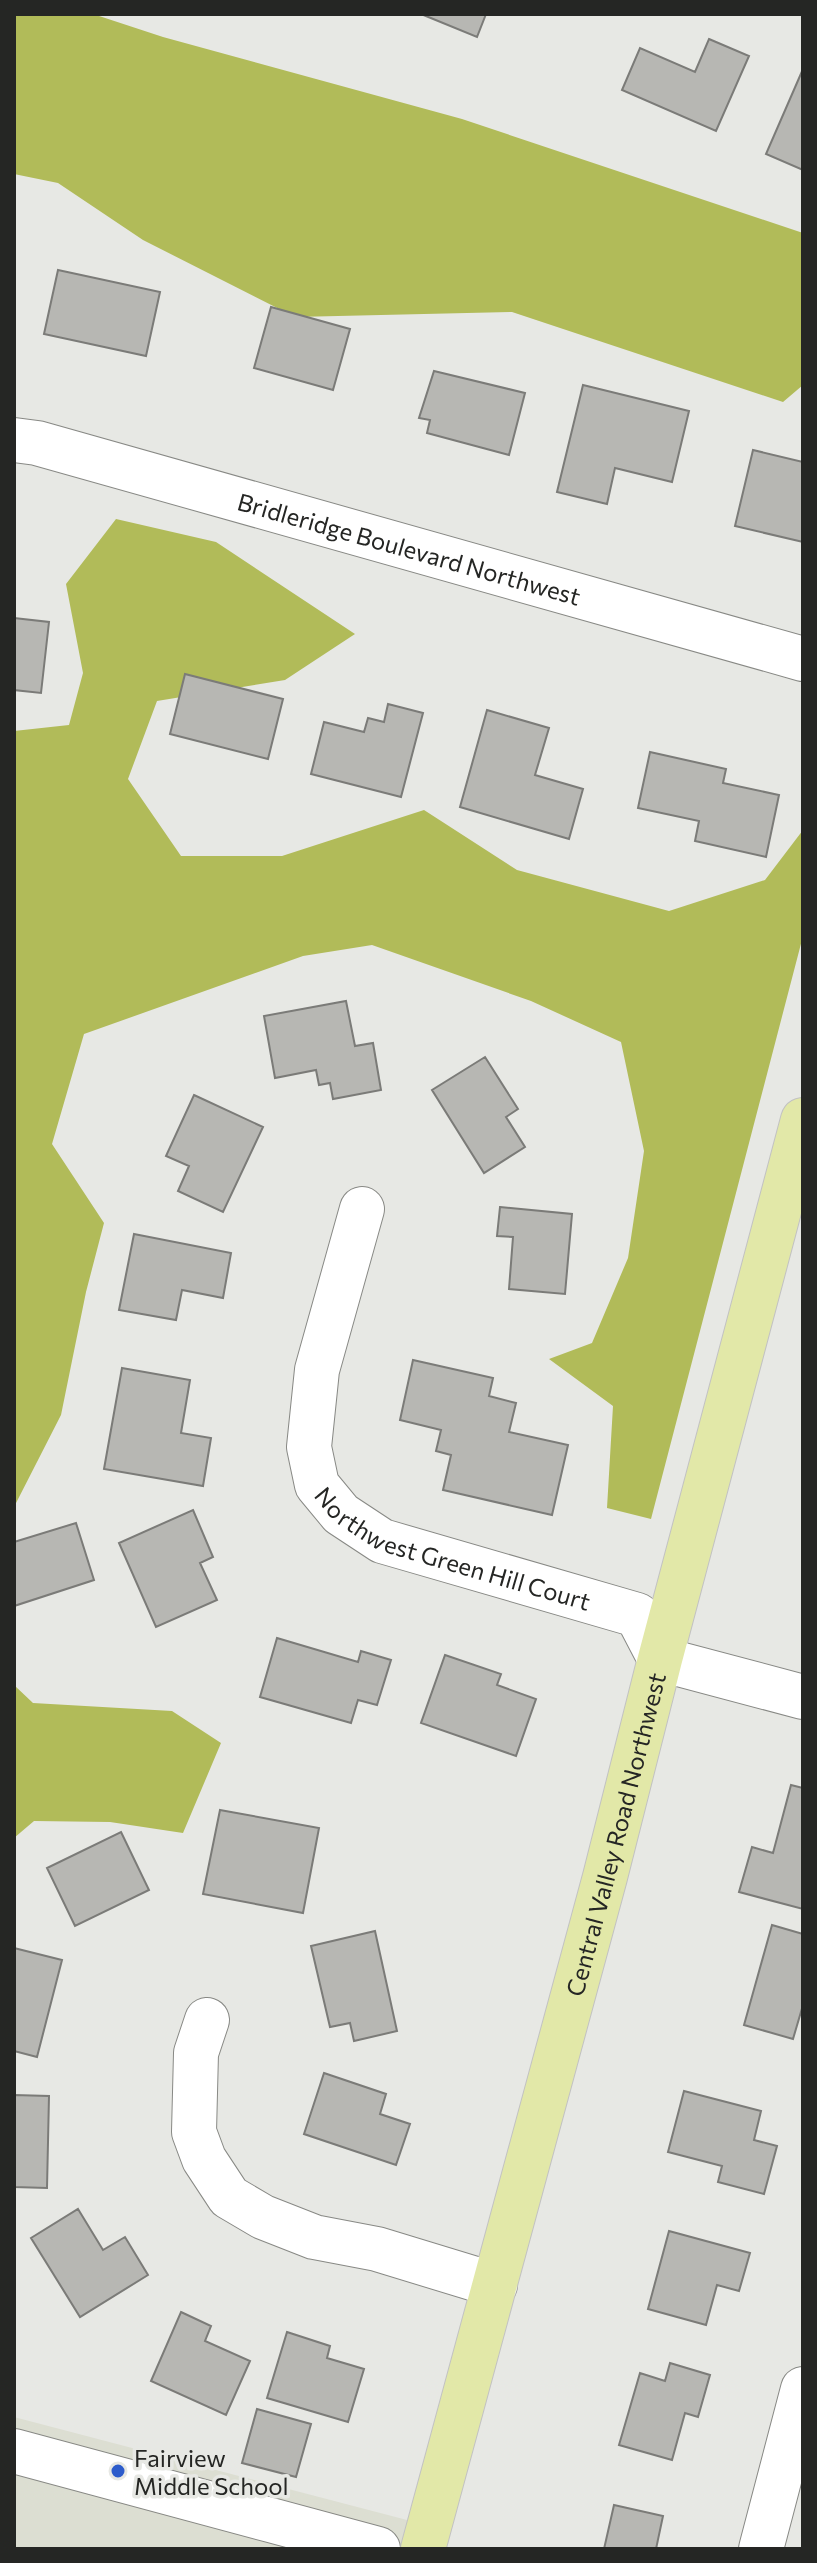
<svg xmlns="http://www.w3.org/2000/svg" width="817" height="2563" font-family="Commissioner,sans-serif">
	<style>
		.built { fill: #dcded2 }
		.forest { fill: #b1bb59 }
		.building { fill: #b7b7b3; stroke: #7b7b78; stroke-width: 2 }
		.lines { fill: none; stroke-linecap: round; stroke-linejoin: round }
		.minor-casing { stroke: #888985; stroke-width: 46 }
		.major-casing { stroke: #c2c2c2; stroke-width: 46 }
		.minor { stroke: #fff; stroke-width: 44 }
		.major { stroke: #e2e8a8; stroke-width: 44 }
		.poi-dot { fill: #2d5ccb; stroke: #e7e8e4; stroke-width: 3 }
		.labels { text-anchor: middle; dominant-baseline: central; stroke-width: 7; stroke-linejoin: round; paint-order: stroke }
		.street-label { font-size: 24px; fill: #252624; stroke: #e7e8e4 }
		.poi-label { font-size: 24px; fill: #252624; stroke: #e7e8e4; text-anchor: start }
	</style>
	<rect width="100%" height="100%" fill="#e7e8e4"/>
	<path class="built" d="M14,2417L430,2526L423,2549H14Z"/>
	<path class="forest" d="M14,14H93L163,37L462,119L803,233V385L783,402L512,312L295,317L143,240L58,183L14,174Z
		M116,519L216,542L355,634L285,680L157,701L128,779L181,856H282L424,810L517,870L669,911L765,880L803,830V936L651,1519L607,1508L613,1406L549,1359L592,1343L628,1258L644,1151L621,1042L531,1001L372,945L303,956L84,1034L52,1144L104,1223L86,1292L61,1415L14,1507V731L69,725L83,673L66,584Z
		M14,1685L33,1703L172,1711L221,1743L183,1833L110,1822L34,1821L14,1838Z"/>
	<path class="building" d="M421,14H486L477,37Z
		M709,39L749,56L716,131L622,90L640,48L695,72Z
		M803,69V170L766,154Z
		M58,270L160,292L146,356L44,334Z
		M271,307L350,329L333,390L254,368Z
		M434,371L525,393L509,455L427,433L430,420L419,418Z
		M583,385L689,411L672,482L615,468L607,504L557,492Z
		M753,450L803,462V542L735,526Z
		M14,618L49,622L41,693L14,690Z
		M185,674L283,699L268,759L170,734Z
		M388,704L423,713L401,797L311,774L324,722L364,732L368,718L384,722Z
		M487,710L549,728L535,775L583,789L569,839L460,807Z
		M650,752L726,769L723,783L779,795L766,857L695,841L699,821L638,808Z
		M346,1001L355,1046L373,1043L381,1090L333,1099L330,1083L319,1085L316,1070L275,1078L264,1016Z
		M485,1057L518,1109L506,1117L525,1147L484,1173L432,1090Z
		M194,1095L263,1127L223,1212L178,1191L189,1166L166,1156Z
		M500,1207L572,1214L565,1294L509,1289L513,1237L497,1236Z
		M134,1234L231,1253L223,1298L182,1290L176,1320L119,1310Z
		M413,1360L493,1378L489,1396L516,1403L509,1432L568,1445L552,1515L443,1490L451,1455L436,1451L441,1430L400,1420Z
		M122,1368L190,1380L181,1433L211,1438L203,1486L104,1469Z
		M193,1510L213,1557L200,1563L217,1600L156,1627L119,1543Z
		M76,1523L94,1580L14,1606V1542Z
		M277,1638L358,1662L361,1651L391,1660L377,1705L358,1700L351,1723L260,1697Z
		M445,1655L501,1674L497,1685L536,1699L516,1756L421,1723Z
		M791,1785L803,1788V1909L739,1892L752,1847L773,1853Z
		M220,1810L319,1828L303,1913L203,1894Z
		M121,1832L149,1890L75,1926L47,1868Z
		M772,1925L803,1934V2005L793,2039L744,2025Z
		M375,1931L397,2031L354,2041L350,2023L330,2027L311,1946Z
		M14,1948L62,1960L37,2057L14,2051Z
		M324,2073L386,2094L380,2114L410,2124L396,2165L304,2134Z
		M684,2091L761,2111L754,2140L777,2146L764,2194L718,2182L722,2166L668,2152Z
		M14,2095L49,2096L47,2188L14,2187Z
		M78,2209L103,2250L125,2237L148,2275L80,2317L31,2238Z
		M669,2231L750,2253L739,2291L717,2285L706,2325L648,2309Z
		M181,2312L211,2326L205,2341L250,2361L226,2415L151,2381Z
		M287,2332L330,2346L327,2358L364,2369L348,2422L267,2398Z
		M670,2363L710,2375L698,2417L685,2413L672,2460L619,2445L640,2373L665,2381Z
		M257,2409L311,2424L296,2477L242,2463Z
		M614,2505L663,2516L656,2549H604Z"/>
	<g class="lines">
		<defs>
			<g id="minor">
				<path id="s1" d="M14,440L37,443L803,659"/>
				<path id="s2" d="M362,1209L317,1370L309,1447L317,1485L341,1514L382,1541L637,1615L660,1659L803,1697"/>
				<path d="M207,2020L196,2053L194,2132L204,2159L229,2197L263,2217L314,2237L377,2249L495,2285"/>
				<path d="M14,2451L378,2549"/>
				<path d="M761,2549L803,2389"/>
			</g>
			<g id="major">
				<path id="s3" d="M423,2549L605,1877L660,1659L803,1120"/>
			</g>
		</defs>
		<use href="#minor" class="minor-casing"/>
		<use href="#major" class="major-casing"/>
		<use href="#minor" class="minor"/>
		<use href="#major" class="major"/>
	</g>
	<circle class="poi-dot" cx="118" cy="2471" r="8"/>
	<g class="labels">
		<g class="street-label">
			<text stroke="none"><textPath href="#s1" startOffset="410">Bridleridge Boulevard Northwest</textPath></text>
			<text stroke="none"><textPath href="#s2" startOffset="438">Northwest Green Hill Court</textPath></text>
			<text stroke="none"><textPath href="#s3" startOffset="740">Central Valley Road Northwest</textPath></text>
		</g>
		<g class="poi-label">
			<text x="134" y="2457">Fairview<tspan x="134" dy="28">Middle School</tspan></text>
		</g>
	</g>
	<rect width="817" height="2563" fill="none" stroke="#252624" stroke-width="32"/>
</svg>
